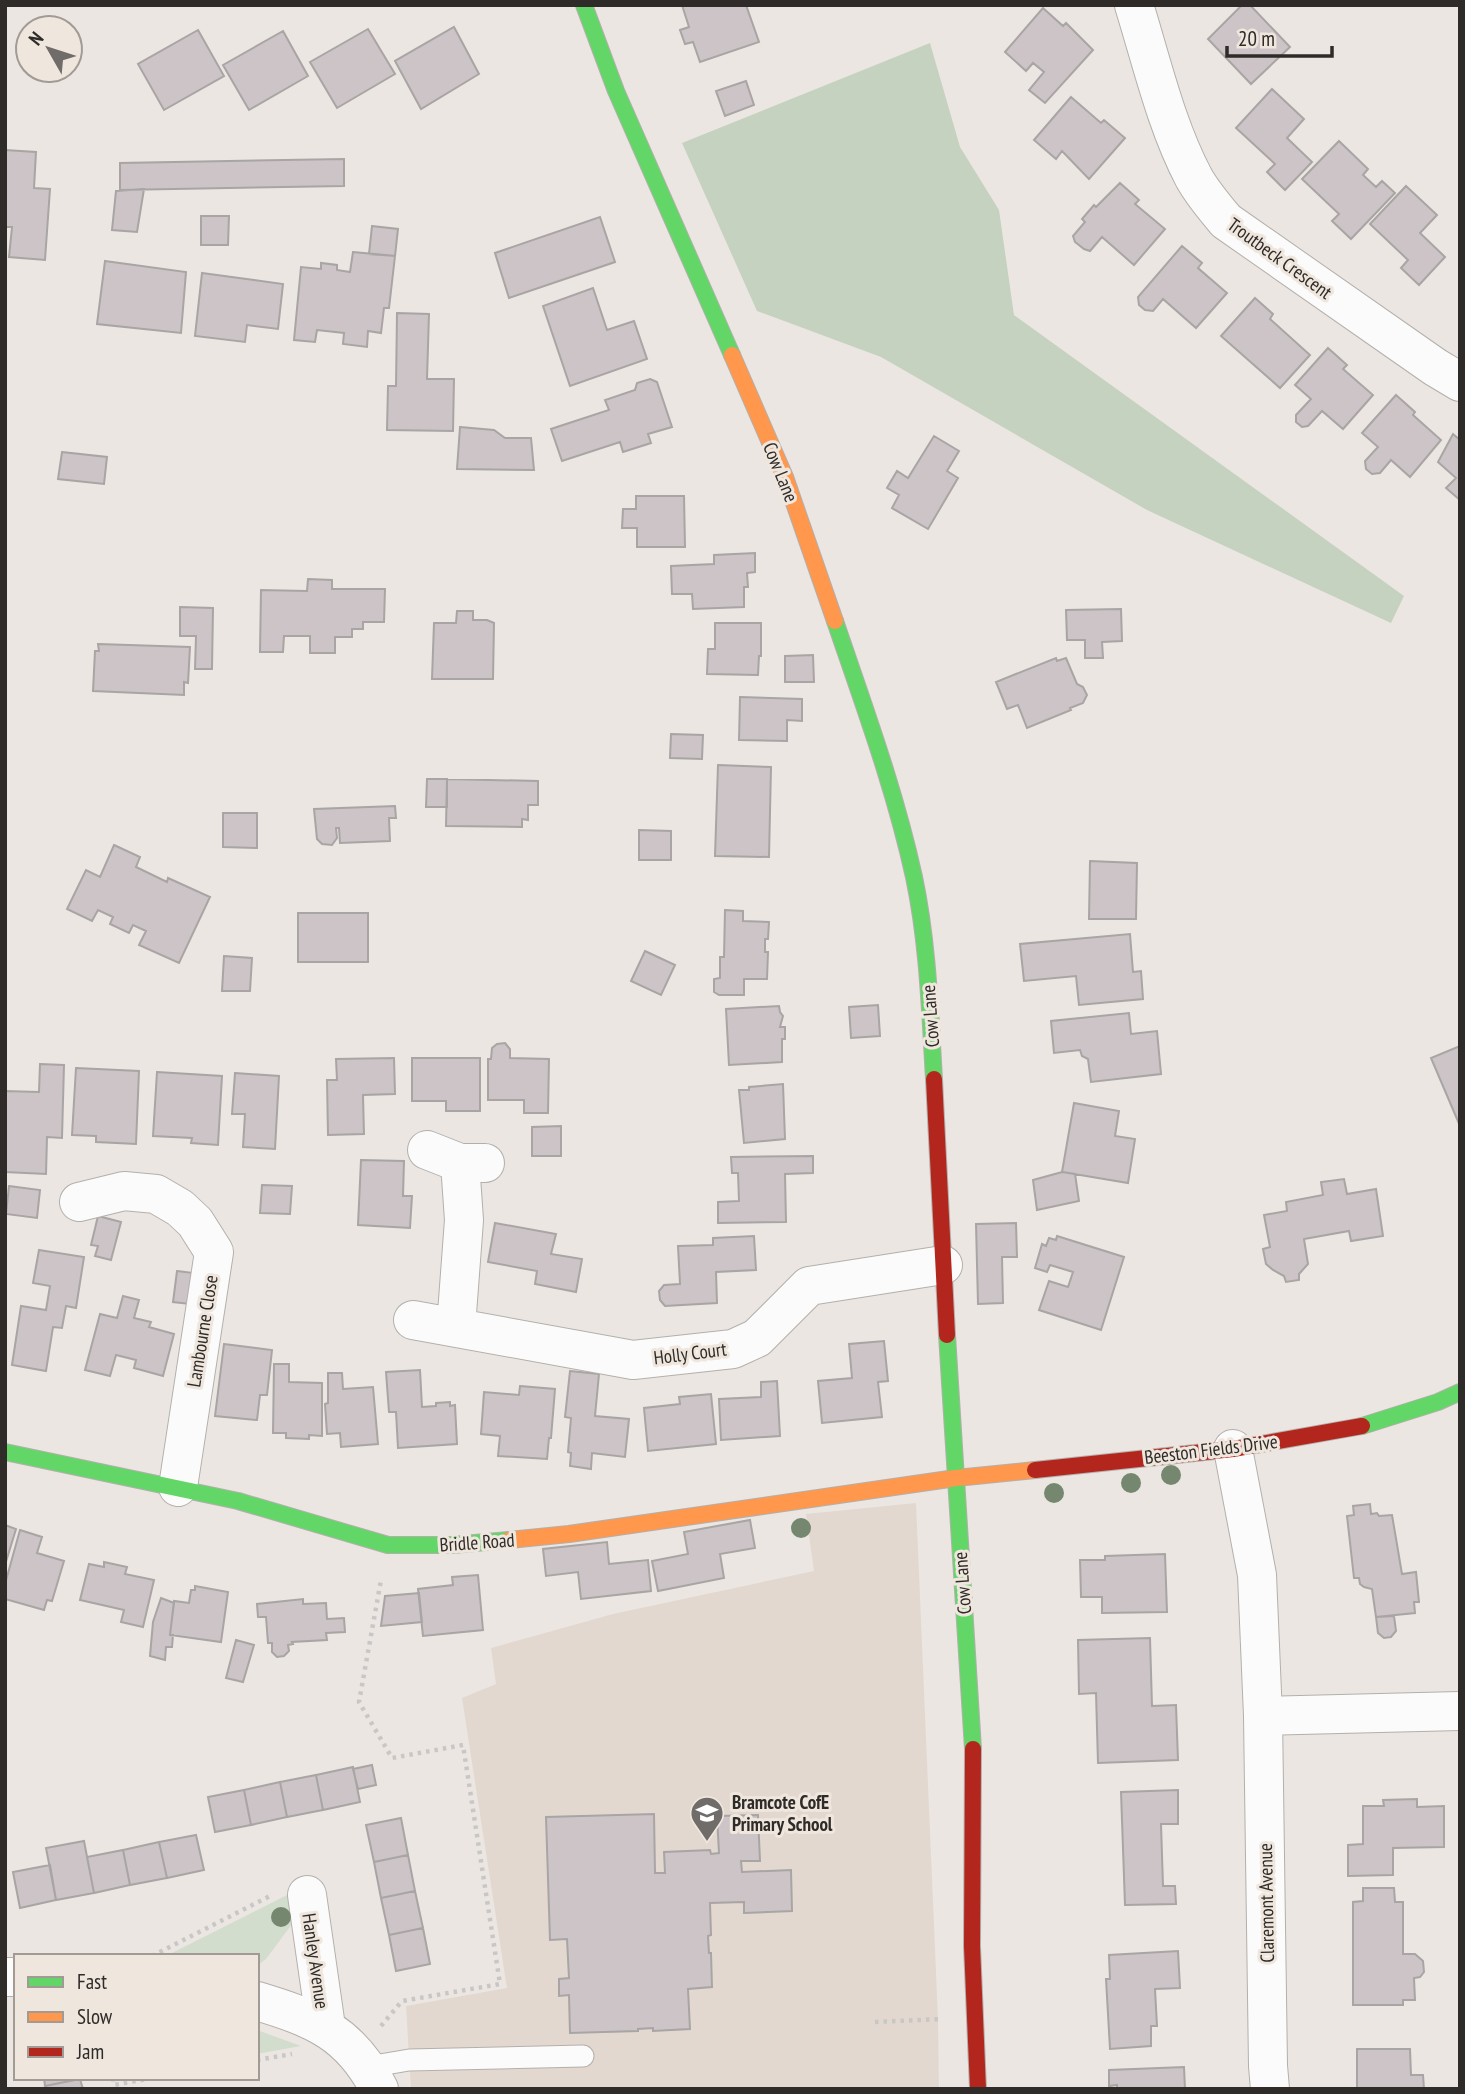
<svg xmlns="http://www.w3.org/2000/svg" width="1465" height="2094" font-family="'PT Sans Narrow',sans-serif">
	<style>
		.built { fill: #e2d8cf }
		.green { fill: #d2ddcd }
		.forest { fill: #c5d2bf }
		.building { fill: #cdc4c7; stroke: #a8a5a4; stroke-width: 2 }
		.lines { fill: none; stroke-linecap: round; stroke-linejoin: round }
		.lane-casing { stroke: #b3b0ac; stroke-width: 23 }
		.street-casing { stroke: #b3b0ac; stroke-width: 40 }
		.fast-casing { stroke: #b3b0ac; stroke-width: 18 }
		.slow-casing { stroke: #b3b0ac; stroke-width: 18 }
		.jam-casing { stroke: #b3b0ac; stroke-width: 18 }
		.path { stroke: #c9c7c6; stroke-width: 4.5; stroke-dasharray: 3.5 5; stroke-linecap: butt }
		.lane { stroke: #fcfbfb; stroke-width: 21 }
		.street { stroke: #fcfbfb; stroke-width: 38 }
		.fast { stroke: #63d668; stroke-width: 16 }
		.slow { stroke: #ff974d; stroke-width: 16 }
		.jam { stroke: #b3261e; stroke-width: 16 }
		.tree { fill: #75886f }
		.labels { text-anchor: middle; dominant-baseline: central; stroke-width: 6; stroke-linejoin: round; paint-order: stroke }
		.street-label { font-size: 19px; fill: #2e2b28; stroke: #efe6de }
		.poi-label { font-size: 19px; font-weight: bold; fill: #2e2b28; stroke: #efe6de; text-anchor: start }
	</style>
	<rect width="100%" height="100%" fill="#ebe6e2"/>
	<path class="built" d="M916,1503L938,2019L939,2089H411L406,2006L507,1988L462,1698L496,1684L491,1648L613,1614L814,1571L806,1514Z"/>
	<path class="green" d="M293,1892L295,1920L266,1959L257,1966V1956H166Z
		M257,2030L301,2046L257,2054Z"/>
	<path class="forest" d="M930,43L960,147L999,210L1014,315L1404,596L1391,623L1147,510L881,357L757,311L682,143Z"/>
	<path class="building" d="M682,5H746L759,42L700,62L693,42L685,44L680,30L689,27Z
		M1242,5H1250L1290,47L1251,84L1208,39Z
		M1043,8L1063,26L1066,23L1093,50L1045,103L1029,90L1044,72L1033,63L1026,71L1005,52Z
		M454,27L479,74L421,109L395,61Z
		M368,29L395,74L337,108L310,62Z
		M198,30L224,76L164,110L138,64Z
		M283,31L308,76L249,110L223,65Z
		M746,81L754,105L725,116L716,91Z
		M1272,89L1304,119L1287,138L1312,162L1285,190L1267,172L1275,164L1236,128Z
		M1071,97L1101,123L1104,120L1125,138L1089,179L1062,151L1056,159L1034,140Z
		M1339,141L1368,169L1363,175L1376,187L1382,181L1395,193L1351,239L1332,221L1339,214L1302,179Z
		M5,150L36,152L34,188L50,189L45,260L9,257L12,227H5Z
		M344,159V186L120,190V163Z
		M1120,183L1139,200L1135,204L1165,229L1134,265L1102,237L1090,251L1084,249L1075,242L1073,236L1085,222L1082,219L1094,205L1096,207Z
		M1406,186L1437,215L1420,233L1445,257L1419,285L1401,268L1408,260L1370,224Z
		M144,189L137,232L112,230L116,191Z
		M201,216H229L228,245H201Z
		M600,217L615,262L509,298L495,253Z
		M372,226L398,229L395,256L369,254Z
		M1182,246L1202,263L1198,268L1227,293L1196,328L1163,299L1153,311L1145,310L1139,305L1138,297Z
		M353,252L395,256L389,308H384L381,333L368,331L367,347L343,344L344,333L317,330L315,342L294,340L301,267L321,269V263L337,265V270L350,272Z
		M105,261L186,272L181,333L97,324Z
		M202,273L283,284L278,329L247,325L245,342L195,336Z
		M593,288L607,330L634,321L647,359L570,386L543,306Z
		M1255,298L1273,314L1270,319L1310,355L1280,388L1221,336Z
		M397,313L429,314L427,379H454L453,431L387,430L388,386H396Z
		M1328,348L1347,365L1343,369L1373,395L1343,429L1322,411L1308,426L1302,427L1296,422V415L1311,399L1295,385Z
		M650,379L657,382L672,427L648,434L651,443L623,452L620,442L562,461L551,429L609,410L605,400L635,390L637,383Z
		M1396,395L1415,412L1413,415L1441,440L1410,477L1391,460L1380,473L1372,474L1366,469L1365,461L1378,447L1362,433Z
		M460,427L494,430L505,438H531L534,470L457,469Z
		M1453,434L1460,440V500L1446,488L1456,478L1438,462Z
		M934,436L959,451L947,471L958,478L928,529L892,508L899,495L887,488L897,471L908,478Z
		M62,452L107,457L104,484L58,479Z
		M636,496H684L685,547H637V528H622L623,509H636Z
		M755,553V572L747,573L748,587H744V607L693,609L692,594H672L671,566L714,564V555Z
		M308,579L332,580V589H385L384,622H363V629H352V637H335V653H310V636H284L283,652H260L261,590L307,591Z
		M180,607L213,608L212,669H195L196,636H180Z
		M1121,609L1122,641L1102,642L1103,658H1085V640H1067L1066,610Z
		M457,611H473V620H487L494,623L493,679H432L434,623H456Z
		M715,623H761V656H759L758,675L707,674L708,649H715Z
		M98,644L190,647L188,683L184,682V695L93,691L95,651H99Z
		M813,655L814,682H785V656Z
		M1056,658L1057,661L1066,658L1077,684L1083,687L1087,695L1083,703L1070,708L1071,710L1027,728L1018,705L1007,709L996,682Z
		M740,697L802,699V721L787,720V741L739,740Z
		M671,734L703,735L702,759L670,758Z
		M718,765L771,767L769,857L715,856Z
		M427,779H447V807H426Z
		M447,779L538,781V805H528V820L522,819V827L446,826Z
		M395,806L396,818H389L390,841L340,843L339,828H336L337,838L332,845L322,844L317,839L314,809Z
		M223,813H257V848L223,847Z
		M639,830L671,831V860H639Z
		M114,845L140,857L136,867L167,882L168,878L210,897L179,963L139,945L146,931L133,925L129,933L110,924L113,917L98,910L92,921L67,909L86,870L100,877Z
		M1090,861L1137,863L1136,919H1089Z
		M725,910L743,911V921L769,922L768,939H765V952H768L767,979H744V995H719L714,992V979L720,978V957H724Z
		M298,913H368V962H298Z
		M1130,934L1133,972L1141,971L1143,999L1079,1005L1076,976L1024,981L1020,944Z
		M645,951L675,965L661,995L631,981Z
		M224,956L252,958L250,991H222Z
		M878,1005L880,1036L851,1038L849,1007Z
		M779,1006L780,1012L783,1016L780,1027H785V1039H782V1062L729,1065L726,1009Z
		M1129,1013L1131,1034L1157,1031L1161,1074L1091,1082L1088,1059L1082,1056L1080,1050L1054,1053L1051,1021Z
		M505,1043L510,1049V1058L549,1059L548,1113H524V1100H488V1059H491L492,1048L497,1044Z
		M1460,1046V1126L1431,1058Z
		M394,1058L395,1094L363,1095L364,1134L328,1135L327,1080H337L336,1059Z
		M412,1058H480V1111H446V1101H412Z
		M40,1064L64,1065L62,1138L47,1137L46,1174L5,1172V1091L39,1092Z
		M76,1068L139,1071L136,1144L96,1142V1136L72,1135Z
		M157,1072L222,1076L218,1145L191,1143L192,1138L153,1136Z
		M235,1073L279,1076L275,1149L243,1147L245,1114H232Z
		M783,1084L785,1139L744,1143L739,1090H749V1087Z
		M1074,1103L1119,1111L1115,1136L1135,1139L1128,1183L1062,1172Z
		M561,1126V1156H532V1127Z
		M813,1156V1173L785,1174L786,1222L718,1223V1202L739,1201L738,1173H732L731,1157Z
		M361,1160L404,1161L403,1196H412L410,1228L358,1225Z
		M1062,1172L1075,1174L1079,1201L1037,1210L1033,1180Z
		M1344,1179L1347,1194L1376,1189L1383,1236L1351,1241L1349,1231L1304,1239L1308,1264L1299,1274V1280L1286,1282L1284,1276L1273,1270L1266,1264L1263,1249L1270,1247L1264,1215L1287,1211L1286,1202L1323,1195L1321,1182Z
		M262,1185L292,1186L290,1214L260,1213Z
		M9,1186L40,1190L37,1218L6,1214Z
		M98,1216L121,1222L111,1260L95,1256L98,1246L91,1245Z
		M495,1223L556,1234L551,1254L582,1259L576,1292L535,1284L537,1271L488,1262Z
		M1016,1223L1017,1257H1002L1003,1303L978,1304L976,1224Z
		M754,1236L756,1270L716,1272L717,1303L665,1306L660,1300L659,1291L664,1285L680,1284L678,1246L713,1245V1238Z
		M1057,1236L1124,1257L1101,1330L1039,1310L1049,1281L1068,1287L1073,1272L1050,1265L1047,1272L1035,1268L1042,1244L1046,1246L1049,1238L1056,1240Z
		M39,1250L84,1257L76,1308L66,1306L62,1328L53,1327L46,1371L12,1365L21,1306L46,1310L50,1286L33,1283Z
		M177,1271L194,1273L190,1304L173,1302Z
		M123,1296L139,1300L134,1318L151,1322L149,1327L174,1334L163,1376L134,1368L136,1360L116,1355L110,1376L85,1370L100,1314L117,1318Z
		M884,1341L888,1381L878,1382L882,1417L822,1423L818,1381L852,1378L849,1344Z
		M224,1344L272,1350L267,1395H260L257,1420L215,1416Z
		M274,1364H289V1382L322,1383V1436L309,1435V1439L286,1438V1433H273Z
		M420,1370L422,1407L436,1406V1403L450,1402V1406L455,1405L457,1444L398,1448L396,1412H389L386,1372Z
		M570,1371L599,1374L595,1416L629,1419L625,1457L592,1453L591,1469L570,1466L571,1453L568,1452L571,1418L565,1417Z
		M328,1373H342L343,1389L373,1387L378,1444L341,1447L340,1433L327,1434L325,1404L328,1403Z
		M777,1381L780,1436L721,1440L719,1399L761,1397V1382Z
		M520,1386L555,1389L551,1438H549L547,1459L498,1456L500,1436L481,1434L484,1392L519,1395Z
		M711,1394L716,1444L648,1451L644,1408L680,1404L679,1397Z
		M1370,1504L1371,1514L1377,1513L1379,1516L1392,1515L1402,1574L1416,1572L1419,1602H1414L1415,1613L1376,1617L1372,1589L1364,1587L1360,1584L1359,1578H1354L1347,1516L1354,1515L1353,1506Z
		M750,1520L755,1548L720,1554L724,1578L658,1591L652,1561L688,1554L684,1532Z
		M5,1525L16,1529L5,1565Z
		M20,1530L42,1537L37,1553L64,1561L52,1601L47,1600L44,1610L5,1599V1584Z
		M607,1542L609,1564L648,1560L651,1591L581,1599L578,1572L546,1576L543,1549Z
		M1165,1554L1167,1612L1102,1613V1597H1081L1080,1560H1105V1556Z
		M104,1562L127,1567L125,1574L154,1580L143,1627L121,1622L124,1610L80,1600L89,1564L104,1567Z
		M478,1575L483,1630L423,1636L418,1589L453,1585L452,1577Z
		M195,1586L228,1592L221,1642L170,1635L174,1601L189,1603L191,1590H195Z
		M419,1593L422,1622L381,1626L385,1596Z
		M161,1598L174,1603L170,1635H173L172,1647H166L165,1660L150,1656L153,1622Z
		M303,1599V1604L326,1603L327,1619L344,1618L345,1632L326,1633L327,1640L292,1642L293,1644L288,1645L289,1651L284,1656L277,1657L272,1652V1643H268L266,1617H258L257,1604Z
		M1394,1616L1396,1631L1391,1637L1384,1638L1378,1633L1376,1617Z
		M1150,1638L1152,1706L1176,1705L1178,1760L1098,1763L1096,1693L1079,1694L1078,1640Z
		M236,1640L254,1645L243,1682L226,1678Z
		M372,1765L376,1785L358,1789L353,1769Z
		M353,1767L360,1802L323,1810L316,1775Z
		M316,1775L323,1810L287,1817L280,1782Z
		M280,1782L287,1817L251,1825L244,1790Z
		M244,1790L251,1825L215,1832L208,1797Z
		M1178,1790V1824H1161L1163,1886H1175L1176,1904L1125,1905L1121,1792Z
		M1417,1799V1807L1444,1806V1847L1393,1848V1875L1348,1876V1845L1363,1844V1806H1384L1383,1800Z
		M654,1814L655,1873H665L664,1852L710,1850L711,1854L719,1853L717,1816L758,1815L760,1861H741L742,1872L791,1870L792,1911L744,1913V1902L710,1903L711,1935L708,1936L709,1953H711L712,1987L688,1989L690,2029L653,2031V2028L638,2029V2031L570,2033L569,1995L559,1996V1979L569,1978L567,1939L550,1940L546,1817Z
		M401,1818L408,1855L374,1862L366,1825Z
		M196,1835L204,1870L167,1878L159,1842Z
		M84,1841L94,1893L56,1900L46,1848Z
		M159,1842L167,1878L130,1885L123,1850Z
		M123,1850L130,1885L94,1893L87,1857Z
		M408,1855L415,1891L381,1898L374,1862Z
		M50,1865L56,1900L20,1908L13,1872Z
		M1363,1888H1394L1395,1902H1403V1954H1415L1423,1961L1424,1972L1420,1977L1414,1978L1415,2000H1403V2005H1353V1902L1363,1901Z
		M415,1891L423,1928L389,1935L381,1898Z
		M423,1928L430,1964L396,1971L389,1935Z
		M1178,1951L1180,1988L1155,1989L1157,2026H1151V2046L1110,2049L1106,1979H1110L1109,1955Z
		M1357,2049H1410L1411,2075H1423L1424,2089H1357Z
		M1184,2067L1185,2089H1117V2085L1109,2086V2070Z
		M44,2078H80V2079L45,2086Z
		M80,2079L83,2089H46L45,2086Z"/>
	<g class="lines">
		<defs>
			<path id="lane" d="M368,2067L409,2060L583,2056"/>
			<path id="street" d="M1134,5C1152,63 1166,125 1194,178C1203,194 1215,208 1226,221L1435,367L1460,382
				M427,1150L460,1163H485
				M79,1202L124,1191L156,1194L180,1208L195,1222L214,1252L178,1487
				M413,1320L633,1360L733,1349L757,1338L809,1286L943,1265
				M456,1327L464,1220L460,1163
				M1233,1449L1257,1575L1263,1716L1268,2066L1270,2089
				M1263,1716L1460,1711
				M307,1895L326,2027
				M5,1977H16
				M257,2001C314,2018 351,2033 379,2089"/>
			<path id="fast" d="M584,5L616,91L732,355
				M835,621C864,706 895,790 914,877C928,943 930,1012 934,1079
				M947,1335L973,1749
				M1362,1426L1438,1402L1460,1392
				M5,1452L238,1501L388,1545H452L509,1540"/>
			<path id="slow" d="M732,355L785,477L835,621
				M509,1540L569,1534L956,1478L1035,1470"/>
			<path id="jam" d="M934,1079L947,1335
				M1035,1470L1233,1449L1362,1426
				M973,1749L972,1946L978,2089"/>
		</defs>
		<use href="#lane" class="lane-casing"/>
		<use href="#street" class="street-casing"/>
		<use href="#fast" class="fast-casing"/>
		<use href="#slow" class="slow-casing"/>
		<use href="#jam" class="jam-casing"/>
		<path class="path" d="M152,1956L270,1896
			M875,2022L941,2019
			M381,2026L402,2001L500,1984L463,1745L392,1758L359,1702L381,1580
			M257,2060L292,2054
			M113,2078L114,2085L153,2078"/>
		<use href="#lane" class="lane"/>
		<use href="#street" class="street"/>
		<use href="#fast" class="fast"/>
		<use href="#slow" class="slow"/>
		<use href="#jam" class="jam"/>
	</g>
	<g class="tree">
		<circle cx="1171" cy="1475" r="10"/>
		<circle cx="1131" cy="1483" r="10"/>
		<circle cx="1054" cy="1493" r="10"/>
		<circle cx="801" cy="1528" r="10"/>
		<circle cx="281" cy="1917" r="10"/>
	</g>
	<defs>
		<symbol id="school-pin" viewBox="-11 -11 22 30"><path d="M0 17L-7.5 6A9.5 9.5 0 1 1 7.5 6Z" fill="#706c69" stroke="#efe6de"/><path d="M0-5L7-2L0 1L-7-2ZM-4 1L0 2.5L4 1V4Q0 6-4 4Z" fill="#fff"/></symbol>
	</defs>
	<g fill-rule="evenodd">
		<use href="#school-pin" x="688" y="1794" width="38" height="52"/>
	</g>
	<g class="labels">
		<g class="street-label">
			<text transform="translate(1280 258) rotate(36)">Troutbeck Crescent</text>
			<text transform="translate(781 472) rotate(68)">Cow Lane</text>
			<text transform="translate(930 1016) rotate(-94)">Cow Lane</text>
			<text transform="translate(202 1331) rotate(-81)">Lambourne Close</text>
			<text transform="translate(690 1353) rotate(-7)">Holly Court</text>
			<text transform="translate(1211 1449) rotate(-7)">Beeston Fields Drive</text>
			<text transform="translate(477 1542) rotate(-4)">Bridle Road</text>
			<text transform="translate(962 1583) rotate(-94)">Cow Lane</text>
			<text transform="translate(1266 1903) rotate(-91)">Claremont Avenue</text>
			<text transform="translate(316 1961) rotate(82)">Hanley Avenue</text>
		</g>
		<g class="poi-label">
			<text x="732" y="1802">Bramcote CofE<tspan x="732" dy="22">Primary School</tspan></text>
		</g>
	</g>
	<rect width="1465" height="2094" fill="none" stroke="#2e2b28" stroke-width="14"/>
	<rect x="14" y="1954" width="245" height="126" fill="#efe6de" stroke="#a29b95" stroke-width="2"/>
	<rect x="28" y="1977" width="35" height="10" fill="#63d668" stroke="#a29b95" stroke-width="2"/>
	<text x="77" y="1989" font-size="21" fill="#2e2b28">Fast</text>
	<rect x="28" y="2012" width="35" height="10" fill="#ff974d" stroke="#a29b95" stroke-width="2"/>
	<text x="77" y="2024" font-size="21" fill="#2e2b28">Slow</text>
	<rect x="28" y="2047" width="35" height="10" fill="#b3261e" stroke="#a29b95" stroke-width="2"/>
	<text x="77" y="2059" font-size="21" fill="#2e2b28">Jam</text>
	<g transform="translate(49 49) rotate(309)"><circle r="33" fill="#efe6de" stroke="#a29b95" stroke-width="2"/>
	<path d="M0-5L12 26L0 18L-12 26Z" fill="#706c69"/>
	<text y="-10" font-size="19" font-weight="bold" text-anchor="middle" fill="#2e2b28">N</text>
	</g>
	<path d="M1227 46v10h105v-10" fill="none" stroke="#2e2b28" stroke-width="3.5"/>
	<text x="1238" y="46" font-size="21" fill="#2e2b28" stroke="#efe6de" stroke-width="5" paint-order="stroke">20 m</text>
</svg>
